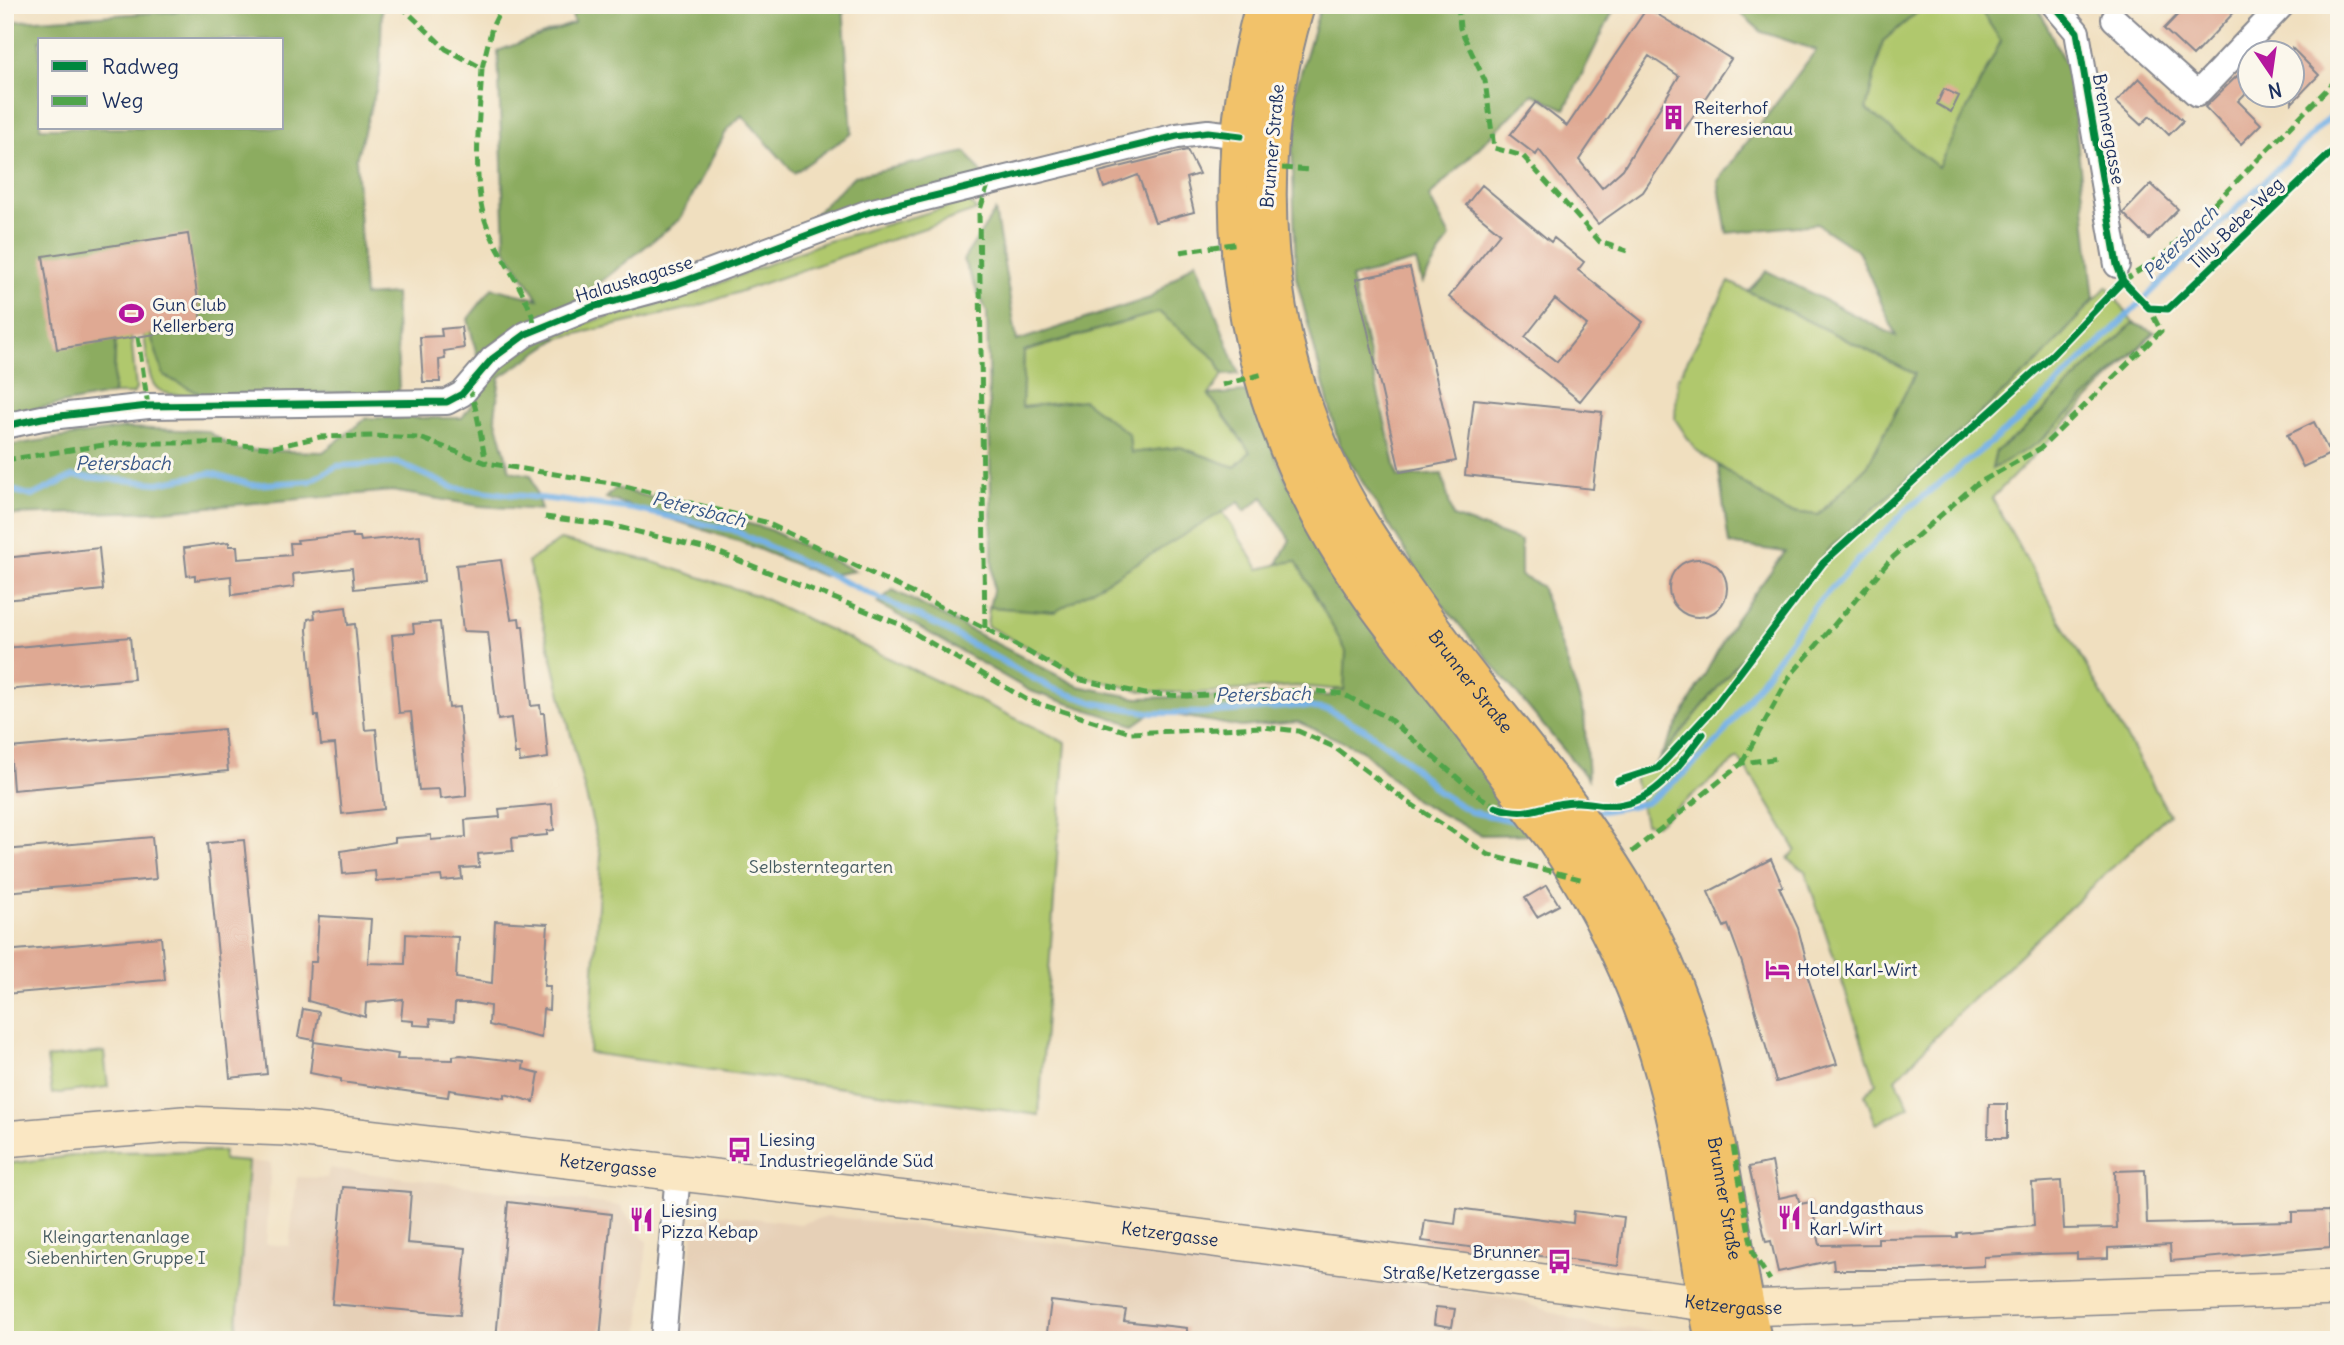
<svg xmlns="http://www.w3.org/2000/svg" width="2344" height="1345" font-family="Delius,sans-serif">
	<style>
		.built { fill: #e6d0b7 }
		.green { fill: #b0c86d; stroke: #667c66; stroke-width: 2 }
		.forest { fill: #8cac60; stroke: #546e5f; stroke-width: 2; fill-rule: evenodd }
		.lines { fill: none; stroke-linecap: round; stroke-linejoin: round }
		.stream { stroke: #74b1e6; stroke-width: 6 }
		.building { fill: #dfa993; fill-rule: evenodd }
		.street-casing { stroke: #86878e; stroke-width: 28 }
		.secondary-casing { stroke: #86878e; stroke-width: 38 }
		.primary-casing { stroke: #86878e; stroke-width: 42 }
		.street { stroke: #fff; stroke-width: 24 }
		.secondary { stroke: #fae7c3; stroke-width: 35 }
		.primary { stroke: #f2c26a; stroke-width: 38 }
		.quiet { stroke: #4fa44a; stroke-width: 5; stroke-dasharray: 10 5; stroke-linecap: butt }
		.cycleway-casing { stroke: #fbf7ec; stroke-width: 11 }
		.cycleway { stroke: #00873e; stroke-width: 7 }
		.labels { text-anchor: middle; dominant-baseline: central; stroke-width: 6; stroke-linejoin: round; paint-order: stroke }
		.poi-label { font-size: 18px; fill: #1b2f5e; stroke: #fbf7ec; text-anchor: start }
		.street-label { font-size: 18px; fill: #1b2f5e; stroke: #fbf7ec }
		.park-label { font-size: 18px; fill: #485d62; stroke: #fbf7ec }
		.water-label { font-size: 19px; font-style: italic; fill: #365687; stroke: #fbf7ec }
	</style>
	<rect width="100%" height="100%" fill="#fbf7ec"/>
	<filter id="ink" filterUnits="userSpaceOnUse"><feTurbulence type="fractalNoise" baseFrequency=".0143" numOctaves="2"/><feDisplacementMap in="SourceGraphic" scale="14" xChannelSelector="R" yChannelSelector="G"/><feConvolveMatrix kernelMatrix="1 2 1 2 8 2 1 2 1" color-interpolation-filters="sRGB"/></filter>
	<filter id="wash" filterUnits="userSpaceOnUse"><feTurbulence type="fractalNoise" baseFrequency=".00686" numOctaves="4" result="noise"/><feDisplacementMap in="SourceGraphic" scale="28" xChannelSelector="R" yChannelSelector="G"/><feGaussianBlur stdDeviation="1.57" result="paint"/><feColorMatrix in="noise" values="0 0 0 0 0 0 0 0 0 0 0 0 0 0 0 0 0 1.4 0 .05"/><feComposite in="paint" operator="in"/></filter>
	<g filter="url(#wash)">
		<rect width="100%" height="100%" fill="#f0dfbf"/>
		<path class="built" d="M248,1162L271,1163L266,1244L289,1246L297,1177L327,1178L329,1168L620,1206L647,1242L639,1340H236Z
			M714,1213L800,1224L827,1216L1440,1288L1511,1298L1593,1326L1679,1332L1681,1340H683L693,1229Z"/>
		<path class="green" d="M1926,5H1977L2002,41L1938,168L1866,110L1883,41Z
			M968,201L977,210L695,307L559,338L535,336L682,298L822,243Z
			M1729,282L1915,374L1868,465L1818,515L1784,511L1695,449L1675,419L1678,378Z
			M2107,286L2133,323L2020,433L1996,451L1992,468L2038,443L2155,332L1992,498L2169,814L1954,1017L1896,1079L1909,1107L1876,1124L1865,1094L1876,1083L1805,871L1788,859L1796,850L1755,782L1738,758L1656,825L1645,823L1634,777L1656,764L1830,548L2039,361Z
			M1159,312L1216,359L1223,375L1209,395L1250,452L1235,467L1180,447L1131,453L1022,407L1024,352Z
			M148,327L203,395C144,398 152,386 144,335L131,336L136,389L133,394H113L116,332Z
			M1223,512L1259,569L1296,560L1407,687L1344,690L1296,686L1198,693L1141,691L1085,677L987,626L989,607L1092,541Z
			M560,540L650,561L758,596L1065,742L1039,1115L589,1053L601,856L528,562Z
			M104,1052L108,1087L52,1094L47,1058Z
			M224,1151L223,1160L248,1162L236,1340H5V1164L107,1152Z"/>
		<path class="forest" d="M275,5H382L380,76L356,159L364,296L395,294L399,392L203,395L164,376L148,327L116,332L113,394L5,415V22ZM40,40H282V128H40Z
			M570,5H843L852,133L794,173L742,115L727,130L680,219L573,304L525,324L477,355L468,319L492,288L538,299L505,248L498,51L574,23Z
			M1321,5H1616L1565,109L1533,94L1429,197L1450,237L1422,283L1416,261L1351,278L1398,477L1442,474L1453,517L1521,541V576L1541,586L1584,713L1588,779L1427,586L1339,444L1296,277L1291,106Z
			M1731,5H1926L1883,41L1866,109L1938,167L2001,41L1977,5H2037L2070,74L2094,299L2039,361L1830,548L1656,764L1734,621L1785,552L1729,544L1718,465L1784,511L1818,515L1868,465L1915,374L1748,291L1767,271L1896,336L1859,252L1817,224L1727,233L1718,181L1816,50L1762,32Z
			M966,152L984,176L812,217L854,176Z
			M995,211L1017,341L1150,298L1196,261L1239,374L1223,375L1216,359L1159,312L1024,351L1022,407L1083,400L1129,434L1131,453L1180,447L1235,467L1250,452L1209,395L1245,392L1289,485L1535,834L1481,835L1415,800L1362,750L1298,722L1241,727L1154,711L1134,725L1030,691L877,603L893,590L1078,686L1137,698L1300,694L1330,696L1335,689L1344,690L1346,651L1296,561L1277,564L1290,540L1263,497L1245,511L1239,502L1055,612L989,607L993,591L987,312L963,260Z
			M2133,323L2155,332L2038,443L1992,469L1996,451L2020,433Z
			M535,336L559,338L500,377L495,416L510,471L531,475L541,510L480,506L392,491L162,511L5,515V446L125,428L207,431L237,450L323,452L367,418H462L496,369Z
			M616,488L768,529L855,571L823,576L741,542L606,498Z"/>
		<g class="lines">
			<path class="stream" d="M5,488L32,496L73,476L158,483L212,473L252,485L310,481L337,466L398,463L454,488L634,509L733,530L937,625L1051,688L1095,703L1153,713H1201L1299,706L1329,710L1364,729L1403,757L1440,793L1471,812L1525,823
				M1591,813L1646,803L1681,776L1719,740L1814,607L1905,511L2030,411L2339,108"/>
		</g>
		<g id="blocks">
			<path class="building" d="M2187,5H2241L2193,56L2164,29Z
				M1647,8L1731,59L1643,192L1598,224L1539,150L1536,155L1510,135L1536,102L1567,126ZM1649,56L1679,76L1623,169L1602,188L1579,160Z
				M2292,48L2319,75L2292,103Z
				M2237,76L2250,89L2238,101L2261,124L2241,144L2205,107Z
				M2139,78L2183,121L2169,135L2150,116L2141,125L2116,102Z
				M1944,89L1959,96L1951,112L1937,104Z
				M1187,150L1199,174L1186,178L1194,212L1155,222L1138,175L1104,188L1099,172Z
				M2151,184L2178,209L2149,239L2123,213Z
				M1482,185L1551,242L1554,238L1584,262L1578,270L1643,322L1580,401L1449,297L1500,233L1466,205ZM1555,299L1587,325L1557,362L1525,337Z
				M188,234L202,327L57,349L43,256Z
				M1410,268L1456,461L1400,472L1356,279Z
				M461,327L464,348L444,351L445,359L439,360L440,382H423L420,337L442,336L441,329Z
				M1474,399L1602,412L1593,489L1465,475Z
				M2314,422L2330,454L2303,467L2287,435Z
				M352,534L353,537H360L361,541L420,535L424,582L354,589L352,568L293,574L294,587L232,595L231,576L195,580V575L187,576L184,548L229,542V546H237L238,559L291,555L290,543H298L297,540Z
				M99,548L103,590L5,600V558Z
				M1669 588a29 29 0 1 1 58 0a29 29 0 1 1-58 0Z
				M501,560L511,619L519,618L520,626H523L531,706L540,705L541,713H544L548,758L520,762L519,754H515L511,718L498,720L488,632L463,631L456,565Z
				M346,607L348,625L355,624L365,730L376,729L384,809L342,814L335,744L321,745L318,716H315L307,630L308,619L315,618L314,611Z
				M440,622L449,708L459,707L466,787V796L440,799L439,789L419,790L411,712L399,713L392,635L414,633L413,624Z
				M130,637L134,679L5,690V648Z
				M224,729L228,771L13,790L10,748Z
				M552,804L554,830L547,831V835L512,838L513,851L478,854L479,867L461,868L462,879L442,881L441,876L376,881L375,871L343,874L341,851L395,842V838L431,835V840L466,837L465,820L500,817L499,809Z
				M152,837L156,879L5,892V850Z
				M244,840L267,1074L230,1078L207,843Z
				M1771,859L1783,887H1779L1798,928L1810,974L1807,975L1837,1064L1776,1082L1742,963L1728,925L1724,927L1708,892Z
				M1547,885L1559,905L1537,917L1525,898Z
				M319,916L371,919L368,963L405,964L406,934L458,937L456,978L492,983L495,921L548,924L544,986H550L549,1010L543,1009L541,1038L489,1025L490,1006L473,1003H455L454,1021L430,1019L431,1026L413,1025V1021L401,1020L403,999L366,1003L365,1017L308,1001L310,962H316Z
				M161,937L165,980L5,994V951Z
				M303,1009L319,1012L314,1040L298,1037Z
				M314,1042L398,1054L397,1059L453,1060V1056L461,1055L524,1062L523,1069L539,1073L534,1102L505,1094V1098L449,1090L448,1097L341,1082V1079L310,1073Z
				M1989,1104H2007V1138H1988Z
				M1772,1162L1779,1198L1797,1194L1800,1204L1811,1202L1820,1245L1878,1244V1238L1957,1237V1233L2034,1226L2032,1183L2061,1181L2064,1229L2117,1228L2115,1171L2145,1170L2147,1224L2292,1221V1212L2329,1211L2330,1247L2171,1261L2170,1245L2108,1248V1258L2077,1259V1253L2039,1254L1984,1257V1266L1908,1270H1834L1833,1260L1778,1272L1771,1241L1766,1242L1749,1167Z
				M343,1187L411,1192L407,1243L466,1248L460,1315L332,1304Z
				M508,1202L611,1214L600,1340H496Z
				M1457,1208L1573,1223L1574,1211L1624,1217L1618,1266L1422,1241L1425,1220L1455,1224Z
				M1051,1301L1126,1310L1124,1321L1187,1328V1340H1046Z
				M1436,1307L1455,1309L1452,1327L1434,1324Z"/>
		</g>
	</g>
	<g filter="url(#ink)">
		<use href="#blocks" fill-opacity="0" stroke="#86878e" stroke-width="2"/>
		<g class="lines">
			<defs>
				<path id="street" d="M2054,5L2077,32L2117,265
					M2114,19L2197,94L2282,5
					M5,426L42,418L148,406L447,402L462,394L492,359L526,334L592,307L677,284L869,212L1177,136L1208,132L1241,136
					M663,1340L678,1174"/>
				<g id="secondary">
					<path id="s1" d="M5,1139L183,1124L288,1128L914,1200L1744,1308L2339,1288"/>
				</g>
				<g id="primary">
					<path d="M1265,5C1216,182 1235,356 1322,517C1363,593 1420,659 1473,727C1501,763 1526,801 1555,837C1622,938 1660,1031 1683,1150C1695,1213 1701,1277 1715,1340"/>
					<path id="s2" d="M1295,5C1247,164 1260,335 1336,484C1356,524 1385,564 1411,601C1489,714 1587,811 1650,935C1715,1061 1721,1204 1752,1340"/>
				</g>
			</defs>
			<use href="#street" class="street-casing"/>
			<use href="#secondary" class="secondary-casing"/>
			<use href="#primary" class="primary-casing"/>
			<use href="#street" class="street"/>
			<use href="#secondary" class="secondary"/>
			<use href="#primary" class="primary"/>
			<path class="quiet" d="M400,5L446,49L482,68C480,113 471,180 486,223C500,260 527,290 536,329
				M1458,5L1460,28L1485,81L1494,148L1523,156L1600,242L1627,251
				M482,68L492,27L503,5
				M1267,167L1311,170
				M1180,252L1239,243
				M2123,281L2164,255L2339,77
				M138,337L148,406
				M1222,385L1263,374
				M468,387C476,399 482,445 486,463
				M5,460L117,443H224L270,448L320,437L374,436L420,438L486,463L617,484L765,522L985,628L1077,679L1145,694L1187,696L1308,690L1343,694L1388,718L1480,797L1499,808
				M545,517L610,525L715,551L899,624L1027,700L1131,733L1263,727L1298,731L1334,747L1408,802L1489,855L1584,880
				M985,628L979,213L988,185
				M1742,763L1790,676L1891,559L1975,485L2041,448L2161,331L2149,308
				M1632,852L1742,763L1780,758
				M1733,1146L1753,1254L1770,1280"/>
			<defs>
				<path id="cycleway" d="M2123,281L2149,308L2168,309L2339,145
					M5,426L42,418L148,406L447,402L462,394L492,359L526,334L592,307L677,284L869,212L1177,136L1208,132L1241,136
					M1618,781L1658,768L1711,711L1823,563L2044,363L2123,281L2117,265L2077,32L2054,5
					M1495,807C1534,819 1540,803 1575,802C1589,801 1604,807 1618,805C1658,801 1681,762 1703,734"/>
			</defs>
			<use href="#cycleway" class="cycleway-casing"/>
			<use href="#cycleway" class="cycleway"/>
		</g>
	</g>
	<defs>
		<symbol id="building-bare" viewBox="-9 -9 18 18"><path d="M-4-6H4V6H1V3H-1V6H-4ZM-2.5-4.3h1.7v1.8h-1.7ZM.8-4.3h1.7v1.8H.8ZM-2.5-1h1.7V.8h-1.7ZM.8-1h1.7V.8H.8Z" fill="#b5179e" stroke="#fbf7ec" stroke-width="2.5" paint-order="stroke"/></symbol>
		<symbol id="stadium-bare" viewBox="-9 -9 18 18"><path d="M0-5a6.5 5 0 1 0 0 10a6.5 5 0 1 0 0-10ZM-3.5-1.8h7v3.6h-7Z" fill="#b5179e" stroke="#fbf7ec" stroke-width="2.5" paint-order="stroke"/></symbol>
		<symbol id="hotel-bare" viewBox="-9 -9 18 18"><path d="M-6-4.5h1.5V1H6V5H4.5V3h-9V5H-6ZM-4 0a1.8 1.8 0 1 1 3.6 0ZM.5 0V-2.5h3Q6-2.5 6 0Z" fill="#b5179e" stroke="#fbf7ec" stroke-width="2.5" paint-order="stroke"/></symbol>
		<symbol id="bus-bare" viewBox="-9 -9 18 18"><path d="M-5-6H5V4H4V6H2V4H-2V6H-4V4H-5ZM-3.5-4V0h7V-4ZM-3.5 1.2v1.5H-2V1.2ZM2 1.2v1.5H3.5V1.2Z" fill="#b5179e" stroke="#fbf7ec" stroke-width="2.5" paint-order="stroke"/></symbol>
		<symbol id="restaurant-bare" viewBox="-9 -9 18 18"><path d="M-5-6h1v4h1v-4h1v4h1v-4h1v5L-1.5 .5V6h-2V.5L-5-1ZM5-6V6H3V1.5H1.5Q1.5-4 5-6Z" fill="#b5179e" stroke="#fbf7ec" stroke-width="2.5" paint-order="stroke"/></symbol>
	</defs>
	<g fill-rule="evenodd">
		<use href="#building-bare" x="1656" y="100" width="35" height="35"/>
		<use href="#stadium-bare" x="114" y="296" width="35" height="35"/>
		<use href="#hotel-bare" x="1760" y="952" width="35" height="35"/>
		<use href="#bus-bare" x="722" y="1132" width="35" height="35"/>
		<use href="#restaurant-bare" x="1772" y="1200" width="35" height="35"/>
		<use href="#restaurant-bare" x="624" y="1202" width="35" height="35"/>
		<use href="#bus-bare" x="1542" y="1244" width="35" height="35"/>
	</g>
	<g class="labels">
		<g class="poi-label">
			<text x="1694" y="107">Reiterhof<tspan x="1694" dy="21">Theresienau</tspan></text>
			<text x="152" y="304">Gun Club<tspan x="152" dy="21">Kellerberg</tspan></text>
			<text x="1797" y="969">Hotel Karl-Wirt</text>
			<text x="759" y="1139">Liesing<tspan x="759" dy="21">Industriegelände Süd</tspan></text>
			<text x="1809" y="1207">Landgasthaus<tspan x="1809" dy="21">Karl-Wirt</tspan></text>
			<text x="661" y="1210">Liesing<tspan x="661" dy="21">Pizza Kebap</tspan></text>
			<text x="1540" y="1251" text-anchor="end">Brunner<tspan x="1540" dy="21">Straße/Ketzergasse</tspan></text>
		</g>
		<g class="street-label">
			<text transform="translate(2109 129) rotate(80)">Brennergasse</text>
			<text transform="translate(1272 146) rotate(-85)">Brunner Straße</text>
			<text transform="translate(2236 223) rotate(-44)">Tilly-Bebe-Weg</text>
			<text transform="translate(634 279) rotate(-17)">Halauskagasse</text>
			<text stroke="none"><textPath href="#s2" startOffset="732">Brunner Straße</textPath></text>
			<text stroke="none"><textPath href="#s1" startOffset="606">Ketzergasse</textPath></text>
			<text stroke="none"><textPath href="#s2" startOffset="1318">Brunner Straße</textPath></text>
			<text stroke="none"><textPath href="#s1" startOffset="1172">Ketzergasse</textPath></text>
			<text stroke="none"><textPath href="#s1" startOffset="1740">Ketzergasse</textPath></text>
		</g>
		<g class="park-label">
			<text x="821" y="866">Selbsterntegarten</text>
			<text x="116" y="1236">Kleingartenanlage<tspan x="116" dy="21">Siebenhirten Gruppe I</tspan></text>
		</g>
		<g class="water-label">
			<text transform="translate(2180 242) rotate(-44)">Petersbach</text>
			<text x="123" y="463">Petersbach</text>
			<text transform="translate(699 509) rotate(14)">Petersbach</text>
			<text transform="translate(1263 694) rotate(-1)">Petersbach</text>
		</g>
	</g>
	<rect width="2344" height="1345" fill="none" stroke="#fbf7ec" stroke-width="28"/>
	<rect x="38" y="38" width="245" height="91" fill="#fbf7ec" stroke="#a1a7b3" stroke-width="2"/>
	<rect x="52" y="61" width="35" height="10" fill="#00873e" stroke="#a1a7b3" stroke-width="2"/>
	<text x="102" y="74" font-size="21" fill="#1b2f5e">Radweg</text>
	<rect x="52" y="96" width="35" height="10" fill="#4fa44a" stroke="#a1a7b3" stroke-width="2"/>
	<text x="102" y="108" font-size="21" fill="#1b2f5e">Weg</text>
	<g transform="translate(2271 74) rotate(167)"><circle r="33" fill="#fbf7ec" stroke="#a1a7b3" stroke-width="2"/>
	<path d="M0-5L12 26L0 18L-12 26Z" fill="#b5179e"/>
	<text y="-10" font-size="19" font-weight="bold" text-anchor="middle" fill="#1b2f5e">N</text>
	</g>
</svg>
